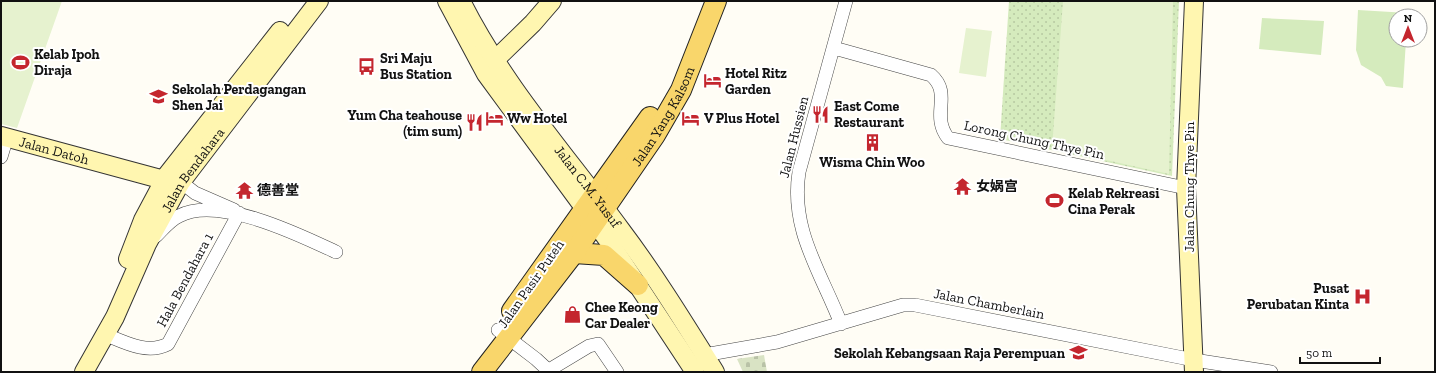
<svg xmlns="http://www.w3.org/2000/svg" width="1436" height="373" font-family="'Zilla Slab','Noto Sans SC',serif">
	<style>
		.grass { fill: #d5ebbd }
		.cemetery { fill: url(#cemetery-stones) }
		.park { fill: url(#park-dots) }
		.pitch { fill: #e6f2cf }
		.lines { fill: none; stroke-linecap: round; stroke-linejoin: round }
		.street-casing { stroke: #444; stroke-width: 14 }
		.secondary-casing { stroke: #333; stroke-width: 20 }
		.primary-casing { stroke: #222; stroke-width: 22 }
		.street { stroke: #fff; stroke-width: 13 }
		.secondary { stroke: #fff6b0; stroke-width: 18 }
		.primary { stroke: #f9d66b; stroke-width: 20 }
		.labels { text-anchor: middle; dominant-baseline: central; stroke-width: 4; stroke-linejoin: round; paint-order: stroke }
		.poi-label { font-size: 14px; font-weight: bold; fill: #111; stroke: #fff; text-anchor: start }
		.street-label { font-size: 14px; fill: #111; stroke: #fff }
	</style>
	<defs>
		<pattern id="cemetery-stones" width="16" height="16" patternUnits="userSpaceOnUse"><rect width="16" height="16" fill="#d9e3c4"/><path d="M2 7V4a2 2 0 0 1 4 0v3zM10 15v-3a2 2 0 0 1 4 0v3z" fill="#b9c2a7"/></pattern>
		<pattern id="park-dots" width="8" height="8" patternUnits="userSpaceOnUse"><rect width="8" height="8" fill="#d5ebbd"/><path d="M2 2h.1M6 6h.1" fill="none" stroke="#b6c8a1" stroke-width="1.8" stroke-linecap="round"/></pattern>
	</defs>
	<rect width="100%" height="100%" fill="#fffdf5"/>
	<path class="grass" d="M1358,10L1408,13V16H1396V40H1406L1403,88L1386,86L1381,77L1361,65L1356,50Z
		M1262,18L1324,21L1321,55L1259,49Z"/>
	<path class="cemetery" d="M764,355L767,372H743L737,359Z"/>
	<path class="park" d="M1009,1H1179L1172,176L1000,139Z"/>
	<path class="pitch" d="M1,1H62L17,128L1,124Z
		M1063,1H1173L1169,174L1052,148Z
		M966,28L992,31L986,77L959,73Z"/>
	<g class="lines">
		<defs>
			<path id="street" d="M834,48L931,75C953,94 930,115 948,138L1186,188
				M1,157L7,137
				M181,182L195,193L234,210
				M156,236C163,229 170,220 179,216C218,195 300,235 336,252
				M841,324C821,272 790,230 799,172L846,1
				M498,330L536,359L550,372
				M104,334C124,342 147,355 168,344L239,213
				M704,355L777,342L903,305H915L1194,360L1271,372
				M549,370L589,346L598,344L617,372"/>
			<g id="secondary">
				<path d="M447,1L486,74L610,243L695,372"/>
				<path id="s1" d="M461,1C503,85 566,155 621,230C655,275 685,324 715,372"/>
				<path d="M1194,1L1186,188L1194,372"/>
				<path d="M495,60L533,23L552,1"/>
				<path id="s2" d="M1,136L164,180"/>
				<path d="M128,259L143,220L167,175L280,31"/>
				<path id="s3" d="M84,372L115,317L147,244L181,182L319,1"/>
			</g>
			<g id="primary">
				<path d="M574,253L604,255L638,285"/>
				<path d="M512,311L650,117"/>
				<path id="s4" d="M482,372L574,253L655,135L681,90L716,1"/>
			</g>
		</defs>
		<use href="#street" class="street-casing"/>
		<use href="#secondary" class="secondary-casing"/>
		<use href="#primary" class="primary-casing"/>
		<use href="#street" class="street"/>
		<use href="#secondary" class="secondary"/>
		<use href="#primary" class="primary"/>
	</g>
	<defs>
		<symbol id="stadium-bare" viewBox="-9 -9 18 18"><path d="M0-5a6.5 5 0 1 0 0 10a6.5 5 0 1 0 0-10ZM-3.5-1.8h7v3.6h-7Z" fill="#c4262e" stroke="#fff" stroke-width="2.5" paint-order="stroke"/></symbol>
		<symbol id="bus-bare" viewBox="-9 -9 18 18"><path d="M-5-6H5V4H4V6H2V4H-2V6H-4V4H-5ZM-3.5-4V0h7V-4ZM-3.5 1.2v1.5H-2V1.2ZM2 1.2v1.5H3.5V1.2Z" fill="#c4262e" stroke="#fff" stroke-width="2.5" paint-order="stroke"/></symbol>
		<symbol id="hotel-bare" viewBox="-9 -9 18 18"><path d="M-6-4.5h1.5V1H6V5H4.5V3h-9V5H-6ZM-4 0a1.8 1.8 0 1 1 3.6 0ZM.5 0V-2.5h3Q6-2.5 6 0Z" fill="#c4262e" stroke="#fff" stroke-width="2.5" paint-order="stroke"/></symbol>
		<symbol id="school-bare" viewBox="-9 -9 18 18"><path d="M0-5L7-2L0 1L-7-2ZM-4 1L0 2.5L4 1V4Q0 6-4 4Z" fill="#c4262e" stroke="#fff" stroke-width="2.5" paint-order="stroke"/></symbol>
		<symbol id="restaurant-bare" viewBox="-9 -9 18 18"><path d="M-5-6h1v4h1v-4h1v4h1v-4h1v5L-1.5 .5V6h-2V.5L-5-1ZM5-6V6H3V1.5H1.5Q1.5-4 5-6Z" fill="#c4262e" stroke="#fff" stroke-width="2.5" paint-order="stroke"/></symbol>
		<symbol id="building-bare" viewBox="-9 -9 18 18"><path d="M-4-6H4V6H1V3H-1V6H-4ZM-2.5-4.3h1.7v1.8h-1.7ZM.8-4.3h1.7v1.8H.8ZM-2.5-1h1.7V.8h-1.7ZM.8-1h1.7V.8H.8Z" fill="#c4262e" stroke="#fff" stroke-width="2.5" paint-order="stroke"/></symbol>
		<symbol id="temple-bare" viewBox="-9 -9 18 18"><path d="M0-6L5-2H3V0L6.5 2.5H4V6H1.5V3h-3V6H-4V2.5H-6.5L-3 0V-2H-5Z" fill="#c4262e" stroke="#fff" stroke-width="2.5" paint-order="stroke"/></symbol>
		<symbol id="hospital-bare" viewBox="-9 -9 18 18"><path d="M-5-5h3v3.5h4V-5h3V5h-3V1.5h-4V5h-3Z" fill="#c4262e" stroke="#fff" stroke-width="2.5" paint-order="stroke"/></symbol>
		<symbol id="shop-bare" viewBox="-9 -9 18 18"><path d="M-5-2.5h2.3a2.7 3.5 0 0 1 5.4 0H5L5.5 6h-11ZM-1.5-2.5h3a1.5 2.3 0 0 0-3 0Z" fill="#c4262e" stroke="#fff" stroke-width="2.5" paint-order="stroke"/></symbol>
	</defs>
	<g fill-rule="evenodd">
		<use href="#stadium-bare" x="8" y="50" width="25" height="25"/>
		<use href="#bus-bare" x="354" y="54" width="25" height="25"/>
		<use href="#hotel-bare" x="700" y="68" width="25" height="25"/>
		<use href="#school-bare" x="146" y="84" width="25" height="25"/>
		<use href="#restaurant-bare" x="808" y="102" width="25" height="25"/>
		<use href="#hotel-bare" x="482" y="106" width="25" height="25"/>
		<use href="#hotel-bare" x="678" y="106" width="25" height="25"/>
		<use href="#restaurant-bare" x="462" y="110" width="25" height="25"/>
		<use href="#building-bare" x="860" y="130" width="25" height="25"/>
		<use href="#temple-bare" x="950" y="174" width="25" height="25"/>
		<use href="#temple-bare" x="232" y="178" width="25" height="25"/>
		<use href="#stadium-bare" x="1042" y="188" width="25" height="25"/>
		<use href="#hospital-bare" x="1350" y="284" width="25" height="25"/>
		<use href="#shop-bare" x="560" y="302" width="25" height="25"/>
		<use href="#school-bare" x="1066" y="340" width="25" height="25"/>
	</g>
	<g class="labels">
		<g class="poi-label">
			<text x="34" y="54">Kelab Ipoh<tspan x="34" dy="16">Diraja</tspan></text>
			<text x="380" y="58">Sri Maju<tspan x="380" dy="16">Bus Station</tspan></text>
			<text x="725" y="73">Hotel Ritz<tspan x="725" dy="16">Garden</tspan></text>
			<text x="172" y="89">Sekolah Perdagangan<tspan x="172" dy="16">Shen Jai</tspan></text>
			<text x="834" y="106">East Come<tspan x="834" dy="16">Restaurant</tspan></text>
			<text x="462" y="115" text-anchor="end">Yum Cha teahouse<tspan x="462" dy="16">(tim sum)</tspan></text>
			<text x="507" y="118">Ww Hotel</text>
			<text x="704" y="118">V Plus Hotel</text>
			<text x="872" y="162" text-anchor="middle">Wisma Chin Woo</text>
			<text x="976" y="186">女娲宫</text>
			<text x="257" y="190">德善堂</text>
			<text x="1068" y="193">Kelab Rekreasi<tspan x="1068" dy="16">Cina Perak</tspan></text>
			<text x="1349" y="288" text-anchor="end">Pusat<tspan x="1349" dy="16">Perubatan Kinta</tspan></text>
			<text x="585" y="307">Chee Keong<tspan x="585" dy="16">Car Dealer</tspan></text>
			<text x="1065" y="353" text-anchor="end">Sekolah Kebangsaan Raja Perempuan</text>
		</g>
		<g class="street-label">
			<text stroke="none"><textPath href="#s4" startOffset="314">Jalan Yang Kalsom</textPath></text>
			<text transform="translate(794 137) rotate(-76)">Jalan Hussien</text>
			<text transform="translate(1034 140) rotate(12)">Lorong Chung Thye Pin</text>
			<text stroke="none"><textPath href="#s2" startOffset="55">Jalan Datoh</textPath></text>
			<text stroke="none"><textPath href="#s3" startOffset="230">Jalan Bendahara</textPath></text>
			<text stroke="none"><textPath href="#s1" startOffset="225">Jalan C.M. Yusuf</textPath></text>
			<text transform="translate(1189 187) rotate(-90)">Jalan Chung Thye Pin</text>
			<text transform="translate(185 280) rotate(-62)">Hala Bendahara 1</text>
			<text transform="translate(531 284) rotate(-55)">Jalan Pasir Puteh</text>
			<text transform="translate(989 304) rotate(11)">Jalan Chamberlain</text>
		</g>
	</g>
	<rect width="1436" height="373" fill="none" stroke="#111111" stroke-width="4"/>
	<g transform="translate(1408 28)"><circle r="19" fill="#ffffff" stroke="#a0a0a0"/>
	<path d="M0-3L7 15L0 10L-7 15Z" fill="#c4262e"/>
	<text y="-6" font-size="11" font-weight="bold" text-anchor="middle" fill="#111111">N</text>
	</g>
	<path d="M1300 357v6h80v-6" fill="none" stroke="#111111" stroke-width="2"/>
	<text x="1306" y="357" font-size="12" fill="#111111" stroke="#ffffff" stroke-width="3" paint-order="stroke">50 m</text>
</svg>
